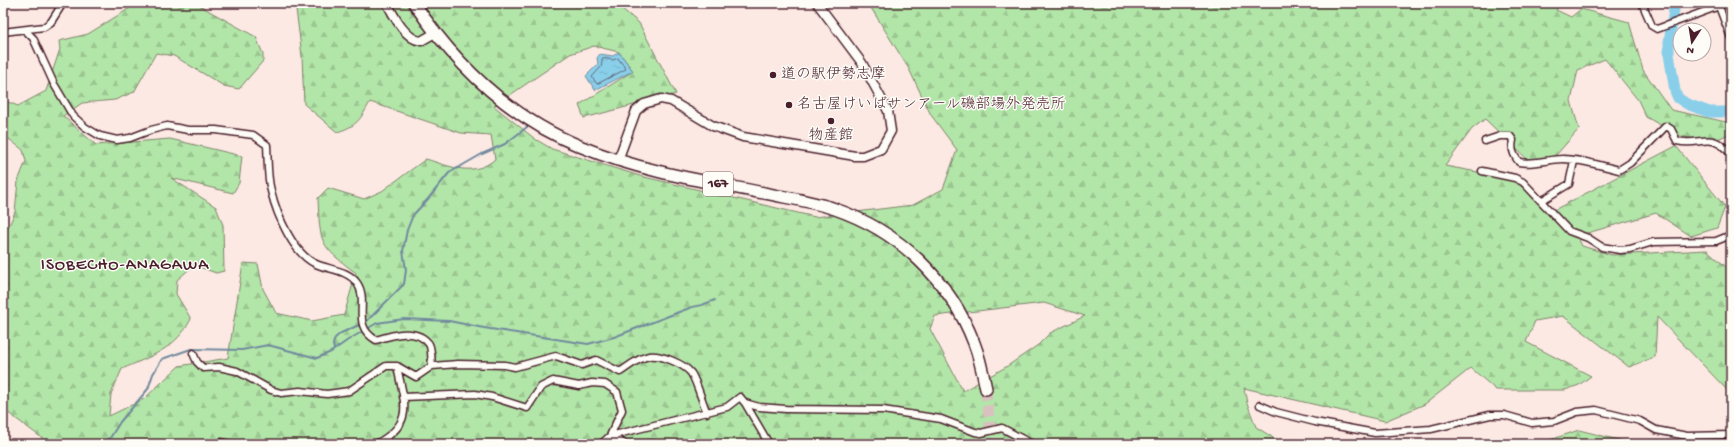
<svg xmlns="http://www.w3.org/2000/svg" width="1734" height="447" font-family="'Gochi Hand','Klee One',sans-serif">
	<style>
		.forest { fill: url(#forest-firs); stroke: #7e826a; fill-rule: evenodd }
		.water { fill: url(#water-ripples); stroke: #70899e }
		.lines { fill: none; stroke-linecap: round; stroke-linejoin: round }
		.shore { stroke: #636577; stroke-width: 1 }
		.stream { stroke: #70899e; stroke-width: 2 }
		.river { stroke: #89cfea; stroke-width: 11 }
		.highway-tunnel { stroke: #d8c1be; stroke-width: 11; stroke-dasharray: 11 5.5; stroke-linecap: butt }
		.street-casing { stroke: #4a1f2b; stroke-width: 9 }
		.secondary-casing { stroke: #4a1f2b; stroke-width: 11 }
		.highway-casing { stroke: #4a1f2b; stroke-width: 14 }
		.street { stroke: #fdfcf7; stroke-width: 6 }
		.secondary { stroke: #fdfcf7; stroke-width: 8 }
		.highway { stroke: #fdfcf7; stroke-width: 11 }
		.poi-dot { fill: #4a1f2b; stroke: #fdfcf7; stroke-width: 1.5 }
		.labels { text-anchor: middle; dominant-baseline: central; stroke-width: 3; stroke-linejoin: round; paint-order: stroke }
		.shield { fill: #fdfcf7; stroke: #806168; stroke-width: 1 }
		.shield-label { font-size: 14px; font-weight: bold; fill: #4a1f2b }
		.poi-label { font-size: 15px; fill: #4a1f2b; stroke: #fdfcf7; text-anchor: start }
		.quarter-label { font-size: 17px; letter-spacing: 1px; fill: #4a1f2b; stroke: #fdfcf7 }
	</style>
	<defs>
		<pattern id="forest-firs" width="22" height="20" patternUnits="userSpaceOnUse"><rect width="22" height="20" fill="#b2e6a8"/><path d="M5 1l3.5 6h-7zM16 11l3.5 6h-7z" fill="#9bc591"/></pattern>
		<pattern id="water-ripples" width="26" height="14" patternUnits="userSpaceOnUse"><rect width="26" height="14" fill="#89cfea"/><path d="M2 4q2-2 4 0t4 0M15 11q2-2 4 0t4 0" fill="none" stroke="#78b1c9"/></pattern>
	</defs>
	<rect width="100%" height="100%" fill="#fce9e3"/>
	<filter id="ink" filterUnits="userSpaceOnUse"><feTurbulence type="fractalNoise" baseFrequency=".025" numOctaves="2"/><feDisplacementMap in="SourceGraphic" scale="8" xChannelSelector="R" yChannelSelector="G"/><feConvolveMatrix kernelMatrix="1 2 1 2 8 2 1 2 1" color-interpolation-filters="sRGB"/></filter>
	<g filter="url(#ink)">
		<path class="forest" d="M138,3H202V7L256,37L263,54V61L239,89L224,86L174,56L156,53L134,92L115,100L82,103L63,116L96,145L170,139L242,156L239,183L233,193L171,178L216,207L223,225L224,271L216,273L194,265L177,280L176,294L191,319C176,349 151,356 122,369L111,394L109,416L144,399L179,366L228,358L243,263L258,264L263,289L276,313L312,321L344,315L356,273C319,245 320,244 318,198L328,188L364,199L382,191L426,159C449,166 474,178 495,159L491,135L461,133L370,102C360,120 357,126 337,132L304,104L302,56L296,9L291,3H615L639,23L676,94L584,118L579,105L633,71L619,52L594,46L570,54L494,106L535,139L552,149L640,176L815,217L913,205L943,189L957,150L931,115L909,69L868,3H1560L1556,10L1571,17L1581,9L1629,22L1643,70L1671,110L1731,123V133L1711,142L1680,136L1646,117L1638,100L1605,59L1578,70L1571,101L1579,129L1549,163L1527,159L1485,119L1472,129L1445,166L1510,178L1554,210L1676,146L1725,207L1717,228L1691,236L1656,213L1577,236L1582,246L1612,255L1707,250L1731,271V389L1727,390L1657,317L1655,357L1629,367L1563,316L1535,321L1526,342L1591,376L1579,385L1565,390H1496L1471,368L1425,404L1385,421L1244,388L1247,403L1256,427L1280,442L1302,444H50L3,409V228H8L15,212L18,181L26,161L23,150L9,139L3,140V100L18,106L46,91L60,49L59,41L88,34ZM1044,303L1085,316L1050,333L1038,345L1006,367L963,391L930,329L935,316Z
			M1579,430L1627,442L1649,444H1446H1538Z"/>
		<path class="water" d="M619,52L633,71L595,90L586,76L598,64L597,58L600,54L613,56Z"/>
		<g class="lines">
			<path class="shore" d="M603,58L613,60L618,58L626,69L597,84L592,77L601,67Z"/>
			<path class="stream" d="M334,349L333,344L335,338L341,333L366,322L404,284L406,270L403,251L407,230L413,215L428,199L449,173L482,154L505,144L527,127
				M99,444L110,438L120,422L148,389L153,374L162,359L191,349L242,350L268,345L317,358L331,352L348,340L377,323L404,319L449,321L484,328L588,344L614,337L692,307L702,305L715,300"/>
			<path class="river" d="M1675,3L1669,42V54L1675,91L1678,98L1687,104L1709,112H1731"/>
			<path class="highway-tunnel" d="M986,389L992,444"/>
			<defs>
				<path id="street" d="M1642,3L1652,26L1657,29L1719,6
					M1718,4L1731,38
					M25,30L33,38L54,84L73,116L85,127L100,136L117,140L130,138L151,130L167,126L188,130H216L253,135L267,145C268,160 267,176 271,191C277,215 293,254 316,264C330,270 348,270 357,283C370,302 350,325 376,340C392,335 417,327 429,344C432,349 431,360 432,366
					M3,32L44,27L51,22L63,3
					M1485,141L1500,136H1510L1513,140C1511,149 1513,155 1519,162C1533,165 1548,159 1563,159C1581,159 1601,166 1619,170L1630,163L1666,126L1671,129L1677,141C1702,147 1709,129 1731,154
					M1482,171L1515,178L1523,182L1569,231L1588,238L1602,247L1620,250L1630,249L1653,242L1716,241L1731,235
					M1541,201L1569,184L1574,161
					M193,353L197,362L203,368L219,367L237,371L271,390L281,393L300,391L327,394L349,391L386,366H397L416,377L432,366L458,364L505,365L515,367L556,356L582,365L596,360L620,372C629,366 638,358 649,356C660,354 684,364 691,373C697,382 702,402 707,413
					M403,397L475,394L492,397L527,408L541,387L553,381L579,386L592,383L605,384L617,392L622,410L610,436L601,444
					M745,403L759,407L786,409L883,410L941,419L975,432L981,433L1002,428L1032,444
					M1260,405L1276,412L1315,422L1375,433L1431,429L1490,415H1504L1532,423L1554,421L1577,412L1596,410L1640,421L1656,430L1687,436L1731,435
					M610,436L727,407L740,397L745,403L769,444
					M610,436L625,444
					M215,444L222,442L230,444
					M376,444C416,422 404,404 397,366
					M647,444H654"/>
				<path id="secondary" d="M387,3C394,16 405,39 421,41L435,33
					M618,160L636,111L644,104L661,99L671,101L713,126L743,137L855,156H863L881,149L891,131L888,111L862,63L817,3"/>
				<path id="highway" d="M414,3C457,67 510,118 582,147C640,171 702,181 764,193C787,198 812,201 835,209C899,231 950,280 974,343C980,358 983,374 986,389"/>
			</defs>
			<use href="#street" class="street-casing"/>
			<use href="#secondary" class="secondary-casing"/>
			<use href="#highway" class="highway-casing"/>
			<use href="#street" class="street"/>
			<use href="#secondary" class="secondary"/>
			<use href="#highway" class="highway"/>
		</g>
	</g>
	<g class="poi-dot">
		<circle cx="773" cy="75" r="4"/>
		<circle cx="789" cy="105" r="4"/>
		<circle cx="831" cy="121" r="4"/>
	</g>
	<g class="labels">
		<rect class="shield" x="703" y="172" width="30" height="24" rx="3"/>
		<g class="shield-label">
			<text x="718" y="184">167</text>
		</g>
		<g class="poi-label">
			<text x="781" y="75">道の駅伊勢志摩</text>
			<text x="797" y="105">名古屋けいばサンアール磯部場外発売所</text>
			<text x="831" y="136" text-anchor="middle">物産館</text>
		</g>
		<g class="quarter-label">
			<text x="125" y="266">ISOBECHO-ANAGAWA</text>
		</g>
	</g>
	<rect width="1734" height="447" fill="none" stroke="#fdfcf7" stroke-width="16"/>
	<rect x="8" y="8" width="1718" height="431" fill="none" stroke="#4a1f2b" stroke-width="1.5" filter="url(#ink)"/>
	<g transform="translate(1692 42) rotate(192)"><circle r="19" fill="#fdfcf7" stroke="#b5a4a5"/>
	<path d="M0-3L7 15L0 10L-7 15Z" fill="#4a1f2b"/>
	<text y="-6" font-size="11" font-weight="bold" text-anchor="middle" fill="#4a1f2b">N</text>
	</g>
</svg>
